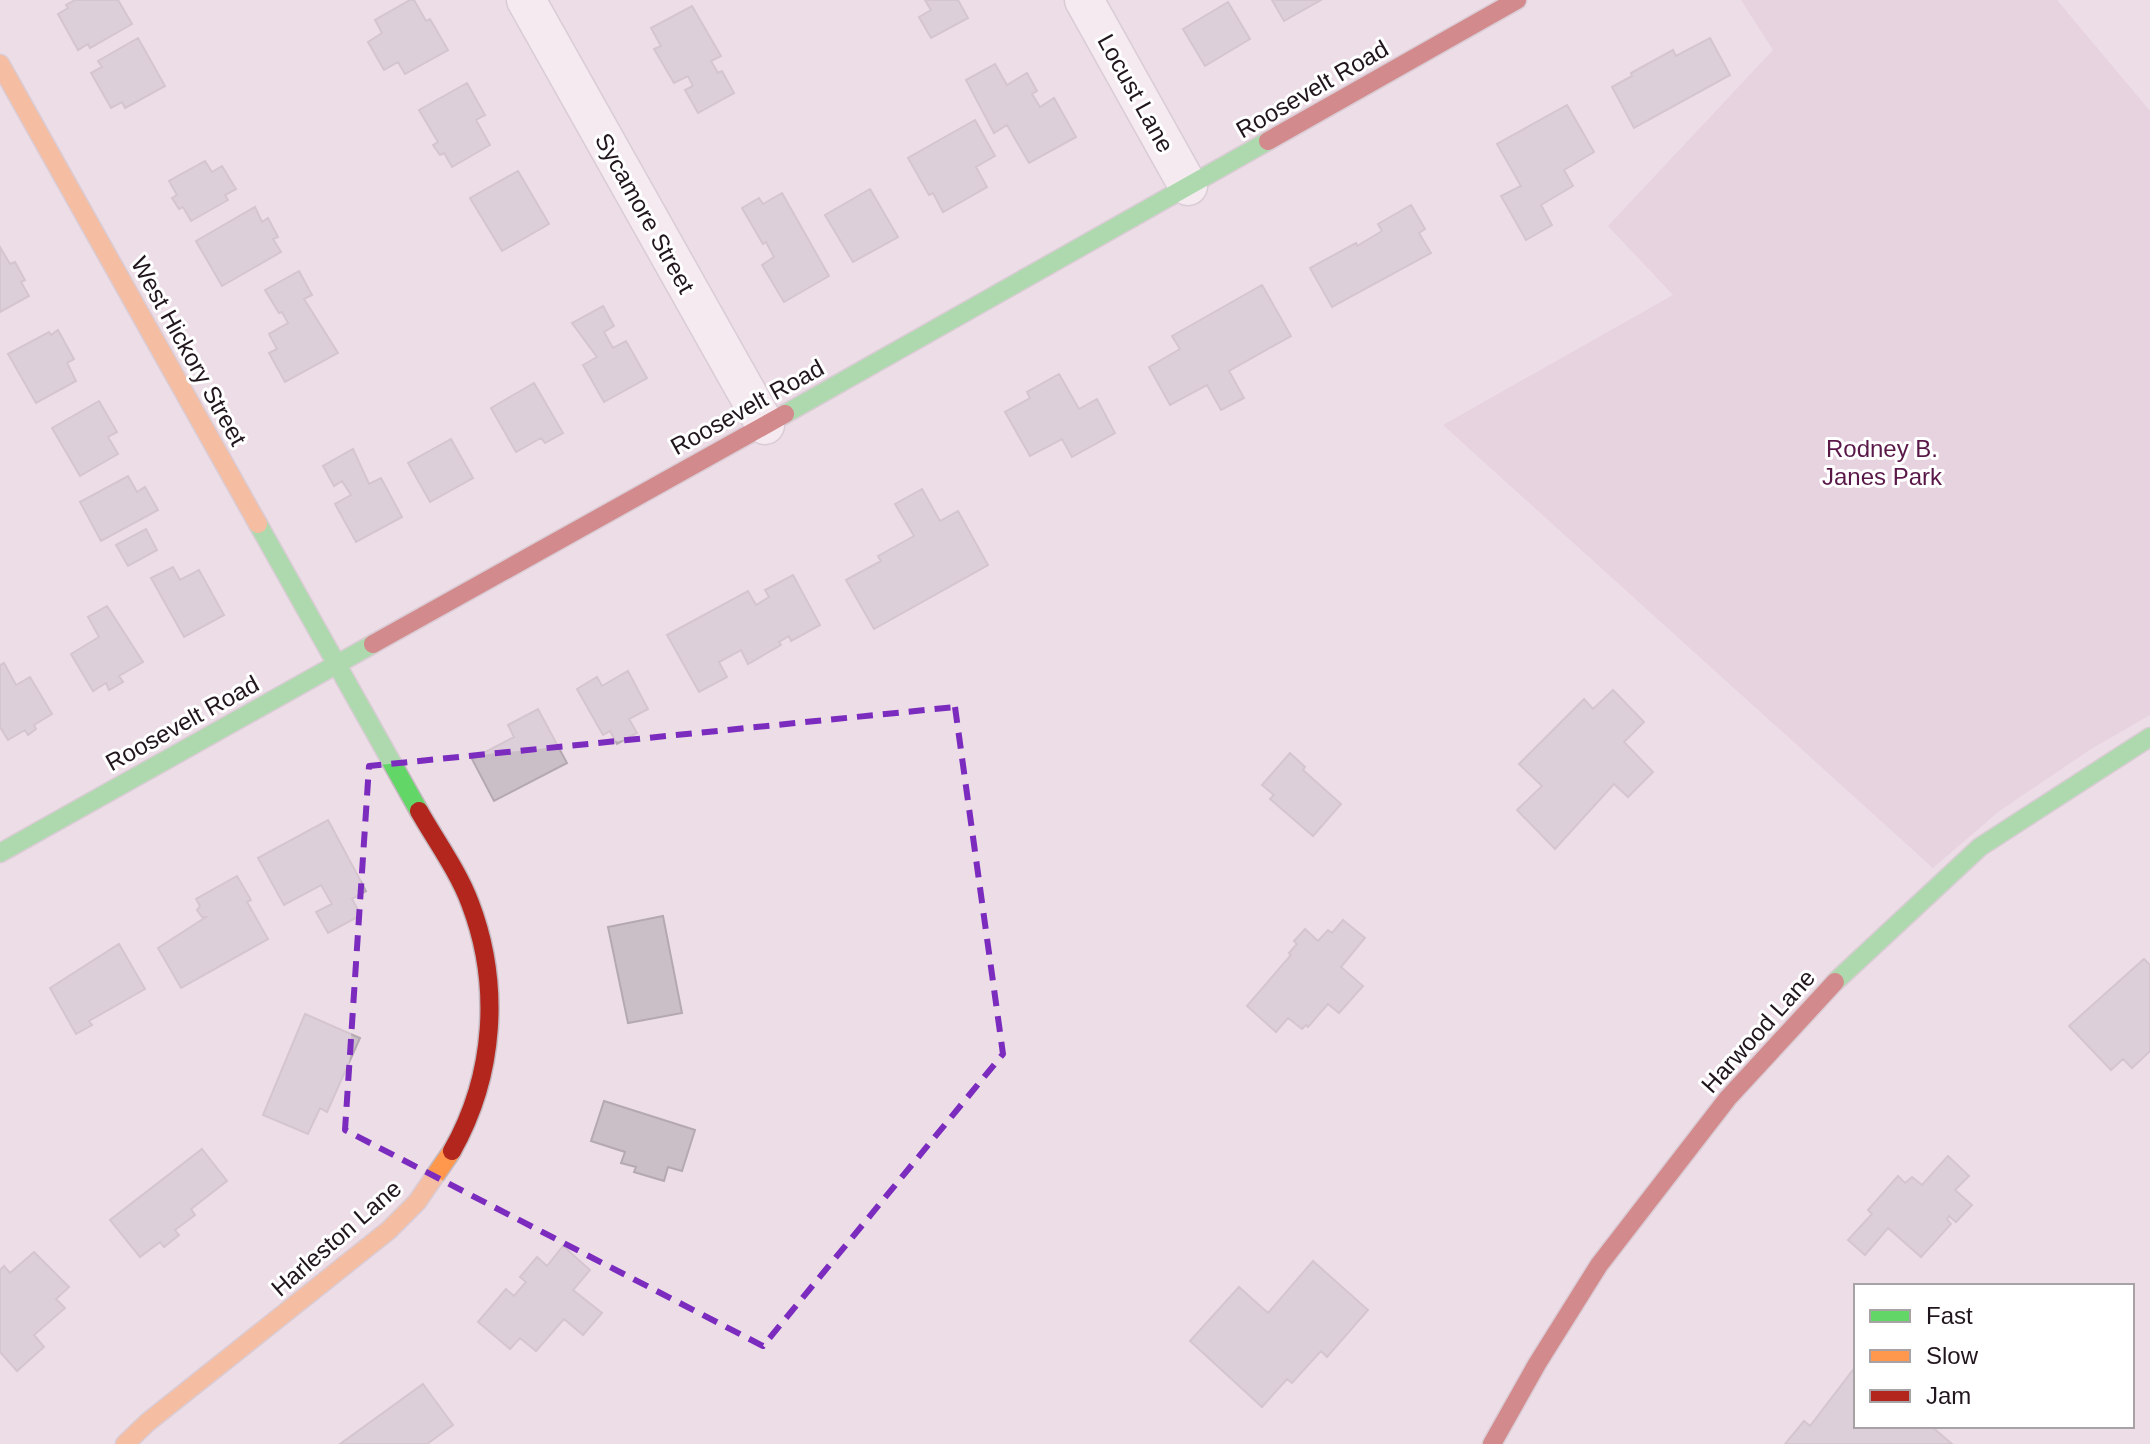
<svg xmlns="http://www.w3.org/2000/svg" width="2150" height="1444" font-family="Helvetica,sans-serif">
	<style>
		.green { fill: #e1c5d7 }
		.building { fill: #cbbfc7; stroke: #b5a9b1; stroke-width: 2 }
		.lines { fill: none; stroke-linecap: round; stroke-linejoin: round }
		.street-casing { stroke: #c4b8bf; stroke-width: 41 }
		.fast-casing { stroke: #c4b8bf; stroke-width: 21 }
		.slow-casing { stroke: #c4b8bf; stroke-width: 21 }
		.jam-casing { stroke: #c4b8bf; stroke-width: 21 }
		.street { stroke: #fcfafb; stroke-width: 38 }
		.fast { stroke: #63d668; stroke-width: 18 }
		.slow { stroke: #ff974d; stroke-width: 18 }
		.jam { stroke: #b3261e; stroke-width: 18 }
		.marked { fill: none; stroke: #7b2cbf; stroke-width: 6; stroke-dasharray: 16 10; stroke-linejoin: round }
		.labels { text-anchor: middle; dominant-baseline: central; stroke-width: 6; stroke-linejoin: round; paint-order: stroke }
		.street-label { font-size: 24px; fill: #21161d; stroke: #fff }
		.park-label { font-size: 24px; fill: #5a1849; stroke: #fff }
	</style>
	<rect width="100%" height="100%" fill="#eddde7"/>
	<path class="green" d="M1741,0H2057L2150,111V715L2091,749L1998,812L1933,868L1443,425L1673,295L1608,226L1773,50Z"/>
	<path class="building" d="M75,0H118L132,24L90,48L88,44L78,50L58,14L68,8L66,5Z
		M410,0H414L426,21L430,19L448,50L405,74L398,62L384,70L368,42L382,33L375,20Z
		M925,0H958L968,18L931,38L919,17L931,10Z
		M1272,0H1321L1284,21Z
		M1228,2L1250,39L1205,66L1183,29Z
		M692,6L721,56L711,61L718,73L722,71L734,93L698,113L685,90L693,86L688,76L674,83L654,49L661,46L651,28Z
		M138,38L165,86L125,108L122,102L111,108L91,73L102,67L98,61Z
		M1710,38L1730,75L1634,128L1612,87L1632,76L1631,73L1673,50L1676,56Z
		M995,64L1007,85L1027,73L1037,91L1032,94L1040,107L1054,98L1076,137L1029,163L1007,125L994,133L966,80Z
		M467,83L485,115L476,120L490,145L452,167L444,153L440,155L433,145L438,142L419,110Z
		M1567,105L1594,152L1564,170L1573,186L1541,205L1552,225L1526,240L1501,196L1521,186L1497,144Z
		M975,120L995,156L976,167L987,187L943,212L933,193L929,195L908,158Z
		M205,161L212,172L222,166L236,189L225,195L228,200L191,221L183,207L179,209L172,198L177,195L169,181Z
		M518,171L549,224L502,251L470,198Z
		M870,189L898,237L853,262L825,215Z
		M782,193L829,276L784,302L762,265L774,257L766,242L763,244L742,208L759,198L763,204Z
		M1411,205L1425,229L1419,233L1431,253L1332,307L1310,268L1356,243L1357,246L1382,231L1378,224Z
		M255,207L262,222L268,218L278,237L273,239L281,252L222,286L196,241Z
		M0,247L10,264L15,262L25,280L21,282L29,296L0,312Z
		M299,271L312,295L304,299L338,353L285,382L269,353L277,349L269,334L288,323L282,312L279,313L265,290Z
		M1262,285L1291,336L1229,371L1244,398L1221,410L1207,385L1170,405L1149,367L1180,349L1172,336Z
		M603,306L614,326L604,332L613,348L626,341L647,378L604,402L583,365L597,357L572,323Z
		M58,330L74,359L67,363L76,381L36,403L8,354L49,332L51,335Z
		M1059,374L1079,409L1097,399L1115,433L1072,457L1062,439L1030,456L1005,412L1030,398L1027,392Z
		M534,383L563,433L545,443L541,438L516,452L491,408Z
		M99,401L117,432L108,437L118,454L80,476L52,428Z
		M451,439L473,478L430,502L408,463Z
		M353,449L369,484L381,478L402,517L356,542L335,504L351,495L342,481L334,486L323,466Z
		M128,476L137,492L145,487L158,510L101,541L80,502Z
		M922,489L940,521L958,511L988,565L874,629L846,580L881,561L878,556L914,536L895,504Z
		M146,529L157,550L128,566L116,545Z
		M173,567L180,580L199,570L224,615L184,637L151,578Z
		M793,575L820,625L791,641L789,636L779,642L781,645L748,664L741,650L719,662L727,677L699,692L667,635L748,591L756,605L769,597L765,590Z
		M107,606L143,662L119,676L123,682L109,690L106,683L93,691L71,654L99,637L88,617Z
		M4,663L16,685L30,677L52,714L34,725L36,729L28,735L25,730L8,740L0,727V665Z
		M628,671L648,709L629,719L637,733L617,744L610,731L603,735L577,689L597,677L602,686Z
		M1613,690L1644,722L1624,742L1653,772L1628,797L1614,784L1555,849L1517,810L1542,786L1519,764L1584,699L1593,709Z
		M538,709L567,763L494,801L472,759L514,737L508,725Z
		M1290,753L1305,767L1303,770L1341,804L1313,836L1270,799L1274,795L1262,785Z
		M328,820L366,891L352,899L361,915L328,933L316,912L332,904L321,885L284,905L258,858Z
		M237,876L251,900L247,902L268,939L181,988L158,948L206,917H202L197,910L200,906L196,899Z
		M663,916L682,1013L628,1023L608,927Z
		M1343,920L1365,938L1341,967L1363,986L1339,1013L1328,1004L1308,1027L1306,1025L1302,1029L1288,1018L1276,1032L1247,1006L1291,955L1289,953L1297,944L1294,941L1305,929L1318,941L1328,930L1332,933Z
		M119,944L145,989L89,1021L92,1025L76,1034L50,988Z
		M2144,959L2150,965V1051L2132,1068L2123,1059L2111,1070L2069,1026Z
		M305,1014L360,1038L327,1112L320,1108L308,1134L263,1115Z
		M604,1101L695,1130L682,1171L668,1167L664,1181L634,1172L636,1167L621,1163L625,1152L591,1141Z
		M202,1149L227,1181L191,1209L195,1215L175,1230L179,1235L164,1247L160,1242L140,1257L110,1220Z
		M1948,1156L1969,1176L1955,1190L1972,1205L1956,1222L1949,1216L1947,1219L1951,1224L1921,1257L1888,1228L1865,1255L1848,1240L1872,1214L1868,1210L1898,1176L1905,1183L1912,1177L1922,1185Z
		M563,1246L590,1270L573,1290L602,1313L583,1335L564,1319L536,1351L520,1338L510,1349L478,1322L506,1289L514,1296L526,1282L520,1277L537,1257L547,1266Z
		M34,1252L69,1287L56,1299L65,1308L34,1335L44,1347L17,1371L0,1352V1270L4,1266L10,1273Z
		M1313,1261L1368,1310L1327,1357L1321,1351L1292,1383L1287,1379L1262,1407L1190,1341L1239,1287L1268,1313Z
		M1856,1366V1426H1931L1952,1444H1785L1804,1421L1810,1426Z
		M423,1384L453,1425L427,1444H340Z"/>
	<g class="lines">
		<defs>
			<path id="street" d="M526,0L765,425
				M1084,0L1188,186"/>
			<path id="fast" d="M785,414L1268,141
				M258,524L419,811
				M0,853L373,644
				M1835,982L1980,847L2150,737"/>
			<path id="slow" d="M0,64L258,524
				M125,1444L148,1422L389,1230L417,1202L452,1151"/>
			<path id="jam" d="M1268,141L1517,0
				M373,644L785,414
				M419,811C436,841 458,871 470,903C501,984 495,1075 452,1151
				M1492,1444L1537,1364L1599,1265L1728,1098L1835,982"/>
		</defs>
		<use href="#street" class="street-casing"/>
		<use href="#fast" class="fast-casing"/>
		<use href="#slow" class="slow-casing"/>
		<use href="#jam" class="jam-casing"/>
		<use href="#street" class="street"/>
		<use href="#fast" class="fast"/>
		<use href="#slow" class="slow"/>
		<use href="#jam" class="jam"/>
	</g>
	<path d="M0 0H2150V1444H0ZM955,707L1003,1054L763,1346L345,1130L369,766Z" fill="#eddde7" fill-opacity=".55" fill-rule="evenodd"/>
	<path class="marked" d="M955,707L1003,1054L763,1346L345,1130L369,766Z"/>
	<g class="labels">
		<g class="street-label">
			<text transform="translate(1312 89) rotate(-30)">Roosevelt Road</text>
			<text transform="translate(1136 93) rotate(61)">Locust Lane</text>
			<text transform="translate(645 213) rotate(61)">Sycamore Street</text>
			<text transform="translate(189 351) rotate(61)">West Hickory Street</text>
			<text transform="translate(747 407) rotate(-29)">Roosevelt Road</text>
			<text transform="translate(182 723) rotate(-29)">Roosevelt Road</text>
			<text transform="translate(1758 1031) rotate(-48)">Harwood Lane</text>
			<text transform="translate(336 1238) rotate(-41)">Harleston Lane</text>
		</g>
		<g class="park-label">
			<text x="1882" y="448">Rodney B.<tspan x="1882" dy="28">Janes Park</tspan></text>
		</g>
	</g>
	<rect x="1854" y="1284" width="280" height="144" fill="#ffffff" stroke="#a6a2a5" stroke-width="2"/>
	<rect x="1870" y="1310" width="40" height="12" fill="#63d668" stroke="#a6a2a5" stroke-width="2"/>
	<text x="1926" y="1324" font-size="24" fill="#21161d">Fast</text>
	<rect x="1870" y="1350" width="40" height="12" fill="#ff974d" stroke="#a6a2a5" stroke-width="2"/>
	<text x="1926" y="1364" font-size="24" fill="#21161d">Slow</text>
	<rect x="1870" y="1390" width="40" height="12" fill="#b3261e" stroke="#a6a2a5" stroke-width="2"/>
	<text x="1926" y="1404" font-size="24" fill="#21161d">Jam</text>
</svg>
